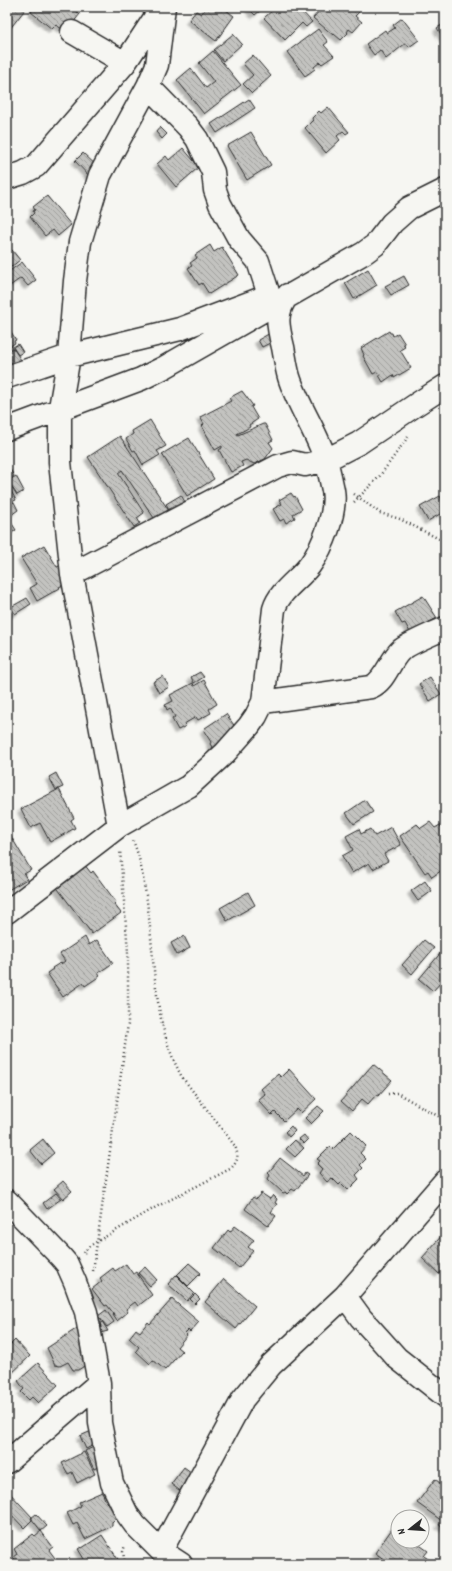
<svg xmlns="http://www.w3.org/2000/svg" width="452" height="1571" font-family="Dekko,sans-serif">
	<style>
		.building { fill: url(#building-back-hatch); stroke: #2b2b2b; filter: url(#shadow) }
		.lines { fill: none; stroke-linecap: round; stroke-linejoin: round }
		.street-casing { stroke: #2b2b2b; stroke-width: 25 }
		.path { stroke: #2b2b2b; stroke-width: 2.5; stroke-dasharray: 1 3; stroke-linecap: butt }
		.street { stroke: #f6f6f2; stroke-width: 22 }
	</style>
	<defs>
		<pattern id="building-back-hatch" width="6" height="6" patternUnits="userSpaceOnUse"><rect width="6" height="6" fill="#c3c3c0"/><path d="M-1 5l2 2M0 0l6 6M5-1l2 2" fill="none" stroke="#9f9f9c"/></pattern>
		<filter id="shadow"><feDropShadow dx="-3.5" dy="3.5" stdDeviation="1" flood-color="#0004"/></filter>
	</defs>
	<rect width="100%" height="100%" fill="#f6f6f2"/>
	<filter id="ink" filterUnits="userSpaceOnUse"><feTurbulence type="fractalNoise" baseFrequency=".025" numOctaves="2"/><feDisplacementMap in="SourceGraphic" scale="8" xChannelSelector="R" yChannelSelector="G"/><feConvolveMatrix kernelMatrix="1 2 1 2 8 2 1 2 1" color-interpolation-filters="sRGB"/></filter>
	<g filter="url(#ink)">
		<path class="building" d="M8,7H27L9,30L7,28Z
			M35,7H70L80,14L72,24L69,21L62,29L56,25L52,29L31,12Z
			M207,7H227L225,9L234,16L216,41L189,20L196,11L201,14Z
			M251,7H259L261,10L255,15L249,9Z
			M276,7H298L312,22L306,27L302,23L285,40L264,18Z
			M319,7H358L361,10L355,16L362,22L353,32L349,29L347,32L348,33L341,40L334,34L333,35L313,18L320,10Z
			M402,18L419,40L409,47L406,43L386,59L380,50L374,55L366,44L385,30L387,33L395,28L393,25Z
			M445,23V40L437,28Z
			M318,29L328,42L324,45L334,56L322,64L320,62L314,67L315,69L305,76L287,52Z
			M233,34L242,44L223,61L214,50Z
			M213,51L241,85L204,114L177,80L191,68L206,88L214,82L199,63Z
			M253,55L271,76L252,93L243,84L253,75L243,64Z
			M249,99L255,108L217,133L211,124Z
			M328,107L349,132L346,134L343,131L337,136L340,140L326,153L305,128L313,120L312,118L319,111L321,113Z
			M160,127L167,134L162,139L156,132Z
			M251,132L271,165L247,180L227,146Z
			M183,148L199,167L176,187L157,164L166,156L169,160Z
			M83,153L99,168L90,177L75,161Z
			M47,196L71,225L58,236L53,230L45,236L30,217L34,213L33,211L35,210L33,207Z
			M210,245L214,252L222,247L239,275L209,294L202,283L199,285L188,268L192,266L190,263L197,258L195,255Z
			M12,250L20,260L7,270V254Z
			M22,262L36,280L28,286L21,278L7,288V273Z
			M368,269L377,285L354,299L345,283Z
			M404,276L409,285L391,295L385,286Z
			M7,325L16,340L14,341L15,343L7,348Z
			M389,331L390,333H392L393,336L398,333L405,344L403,345L405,347L400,350L411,368L394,378L393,375L383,382L377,372L373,374L363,356L364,355L361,348Z
			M272,332L276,340L262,347L258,340Z
			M18,344L23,352L18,355L13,347Z
			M13,348L21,360L10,367H7V354L9,353L8,351Z
			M242,391L251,403L253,406L251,407L258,419L249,425L250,427L239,433H237L238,435L263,424H265L273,440L269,442L273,448L265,459L254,464L246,460L241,462L243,466L231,472L219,450L222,448V446L215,450L202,426L204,424L200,417L231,401L229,398Z
			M150,420L166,446L157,451L160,455L143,465L135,450L133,451L126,439L133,434L132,431Z
			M120,436L175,520L156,521L122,470L118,473L144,513L137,518L140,523L134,527L88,457Z
			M189,438L214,479L187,496L162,454Z
			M7,464L14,476L8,480L7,479Z
			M16,476L24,491L17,495L8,481Z
			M7,484L16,500L7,504Z
			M291,493L294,497L295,496L302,509L293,514L295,518L286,523L284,519L280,521L273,509L282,504L279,500Z
			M181,495L188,507L174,516L166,504Z
			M440,496L445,505V511L428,521L420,507Z
			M14,502L18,510L11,515L7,507Z
			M7,516L16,530L7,536Z
			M44,545L57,567L61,565L69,578L62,583L63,585L59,587L60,588L37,601L30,588L37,584L21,558Z
			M423,596L437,618L428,623L430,626L412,636L405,623L402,624L395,612Z
			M27,598L31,604L15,614L11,607Z
			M200,672L204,677L194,683L191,677Z
			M163,676L169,687L159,693L153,682Z
			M430,677L441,694L430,701L419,684Z
			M204,680L217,704L209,709L211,713L198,720L196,717L184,724L186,726L178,730L172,719L175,717L170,708L167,710L165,705L173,701L170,695L193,683L194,686Z
			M226,714L241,735L214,750L210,744L211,742L204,731L205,728Z
			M56,773L63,787L56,790L49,777Z
			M59,789L74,818L71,820L75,828L50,842L40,823L31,828L21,809Z
			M365,800L373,812L354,824L346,813Z
			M430,822L435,828L440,825L443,830L445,829V868L432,877L428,871L425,873L400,836L417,824L421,828Z
			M391,827L401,845L384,854L388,861L373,869L369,863L352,873L342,856L353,850L346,836L359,829L361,834L370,829L375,836Z
			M9,833L31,870L24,874L27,879L8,890L7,834Z
			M84,864L91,873L93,871L116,902L114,904L121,913L92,934L55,885Z
			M425,881L432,891L418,901L411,891Z
			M248,892L255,905L227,921L220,908Z
			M184,936L190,948L177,955L171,943Z
			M85,937L89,945L97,940L113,963L98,973L100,976L85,986L83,983L63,997L47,973L53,969L52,968L60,963L61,964L65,961L60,954Z
			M424,940L434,948L412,974L402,965Z
			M443,950L445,952V985L441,982L433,991L419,979Z
			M373,1064L392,1080L378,1096L376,1095L368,1104L362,1099L352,1111L341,1101Z
			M289,1069L316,1099L301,1113L297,1109L284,1121L275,1112L272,1115L258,1100L265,1094L261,1089L278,1074L281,1077Z
			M318,1106L324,1111L311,1124L305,1118Z
			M291,1126L295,1131L289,1137L285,1132Z
			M351,1131L366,1146L360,1153L366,1159L360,1165L363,1168L356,1175L359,1179L348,1190L341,1183L339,1185L332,1178L327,1182L319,1173L322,1169L317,1164L320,1161L317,1159L330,1146L333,1149Z
			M304,1135L308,1140L304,1144L299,1139Z
			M43,1139L54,1153L41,1164L30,1150Z
			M295,1140L304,1148L295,1157L286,1149Z
			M280,1158L303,1176L305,1173L308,1175L295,1191L292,1189L287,1194L285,1192L283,1193L268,1179L270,1175L268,1173Z
			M63,1181L72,1191L63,1199L54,1189Z
			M56,1193L61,1199L47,1209L43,1203Z
			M261,1193L270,1199L273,1195L277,1199L275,1203L277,1204L271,1212L276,1216L268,1226L245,1209L253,1197L256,1199Z
			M235,1226L254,1240L248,1247L253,1251L239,1268L214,1248L228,1230L230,1232Z
			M445,1232V1267L439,1274L422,1258Z
			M189,1263L201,1273L188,1286L177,1275Z
			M126,1264L133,1274L136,1272L152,1295L138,1306L135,1302L126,1309L128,1312L117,1321L113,1315L114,1314L107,1305L105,1306L92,1289L102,1281L100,1278L113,1268L115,1271Z
			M145,1267L157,1280L150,1286L138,1273Z
			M176,1275L194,1293L187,1301L168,1284Z
			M224,1279L255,1306L236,1329L205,1302Z
			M195,1294L200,1299L195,1304L190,1299Z
			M172,1299L199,1322L190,1332L188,1330L185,1333L187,1335L177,1347L182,1351L165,1370L153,1360L150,1364L136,1351L139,1347L129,1338L136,1329L140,1332L148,1322L150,1324Z
			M106,1310L114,1322L107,1327L98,1316Z
			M100,1318L108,1331L100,1333L96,1320Z
			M82,1325L86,1365L78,1370H73L68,1362L60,1366L55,1365L47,1348Z
			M15,1340L30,1356L9,1376L7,1373V1348Z
			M38,1363L58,1385L38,1403L32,1397L29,1400L21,1392L24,1389L18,1381Z
			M96,1429L101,1441L86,1449L80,1436Z
			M100,1444L107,1462L94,1469L85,1451Z
			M84,1452L95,1474L77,1483L72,1472L68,1474L62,1463Z
			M184,1467L195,1475L183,1493L171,1484Z
			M435,1479L445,1487V1529L439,1525L442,1521L417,1503Z
			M8,1491L32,1517V1520L24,1528L7,1510V1493Z
			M102,1492L106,1502L112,1504L116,1512L115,1519L112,1522V1526L85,1539L77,1523L73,1525L67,1513L81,1506L79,1502Z
			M36,1514L47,1526L41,1531L31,1518Z
			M394,1526L398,1529V1541H414L428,1551L424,1556L435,1564H391L375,1553Z
			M41,1531L53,1547L49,1550L58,1562L56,1564H19L13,1557L17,1554L14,1549L33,1534L35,1536Z
			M102,1535L121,1564H87L78,1549L81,1547L82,1548Z"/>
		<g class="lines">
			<defs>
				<path id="street" d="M72,32L125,63
					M148,86L188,127L197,139L213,172L215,190L220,204L239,239L258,261L269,295
					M7,178L23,173L36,166L125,63L162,7
					M7,377L69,356L180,329L265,297
					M7,429L141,379L165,367L364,253L375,245L392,223L409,208L445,190
					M72,574L278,466L292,462L305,465L326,460L359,443L417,404L445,386
					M263,702L371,687C385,681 389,662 400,651C409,643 433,634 445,628
					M119,826L72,574L60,462V408L69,356L75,281L80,242L100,175L148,86L157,65L164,7
					M7,912L119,826L189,786L225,753L249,726L256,716L263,702L274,609C280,590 299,580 310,565C323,547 337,512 333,490C331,481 329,470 326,461C317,432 298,406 289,377C286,367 285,357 283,347C278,327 274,313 288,295
					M7,1201L61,1257L67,1264L75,1282L86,1312L99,1383L100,1423L112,1483L127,1514L135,1525L161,1551L181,1564
					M345,1296L361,1318L397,1358L445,1396
					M7,1462L99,1383
					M161,1551L243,1399L271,1365L345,1296L445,1181"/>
			</defs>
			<use href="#street" class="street-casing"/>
			<path class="path" d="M354,494L380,513L400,519L445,542
				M354,502L379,477L408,437
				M388,1094L397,1093L445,1120
				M84,1253L88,1247L98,1241L158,1206L230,1169C238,1162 239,1156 235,1146L182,1077C150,1019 156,952 145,889C142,872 140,857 133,841
				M93,1271L128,1024V952L120,850
				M125,1564L123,1552L125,1545"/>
			<use href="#street" class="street"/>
		</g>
	</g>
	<rect width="452" height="1571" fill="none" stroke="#f6f6f2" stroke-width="24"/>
	<rect x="12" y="12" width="428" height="1547" fill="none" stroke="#2b2b2b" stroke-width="1.5" filter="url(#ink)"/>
	<g transform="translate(410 1529) rotate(253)"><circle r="19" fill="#f6f6f2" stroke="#a5a5a2"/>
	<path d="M0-3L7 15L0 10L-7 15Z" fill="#2b2b2b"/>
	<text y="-6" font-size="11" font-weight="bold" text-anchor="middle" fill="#2b2b2b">N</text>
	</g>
</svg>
